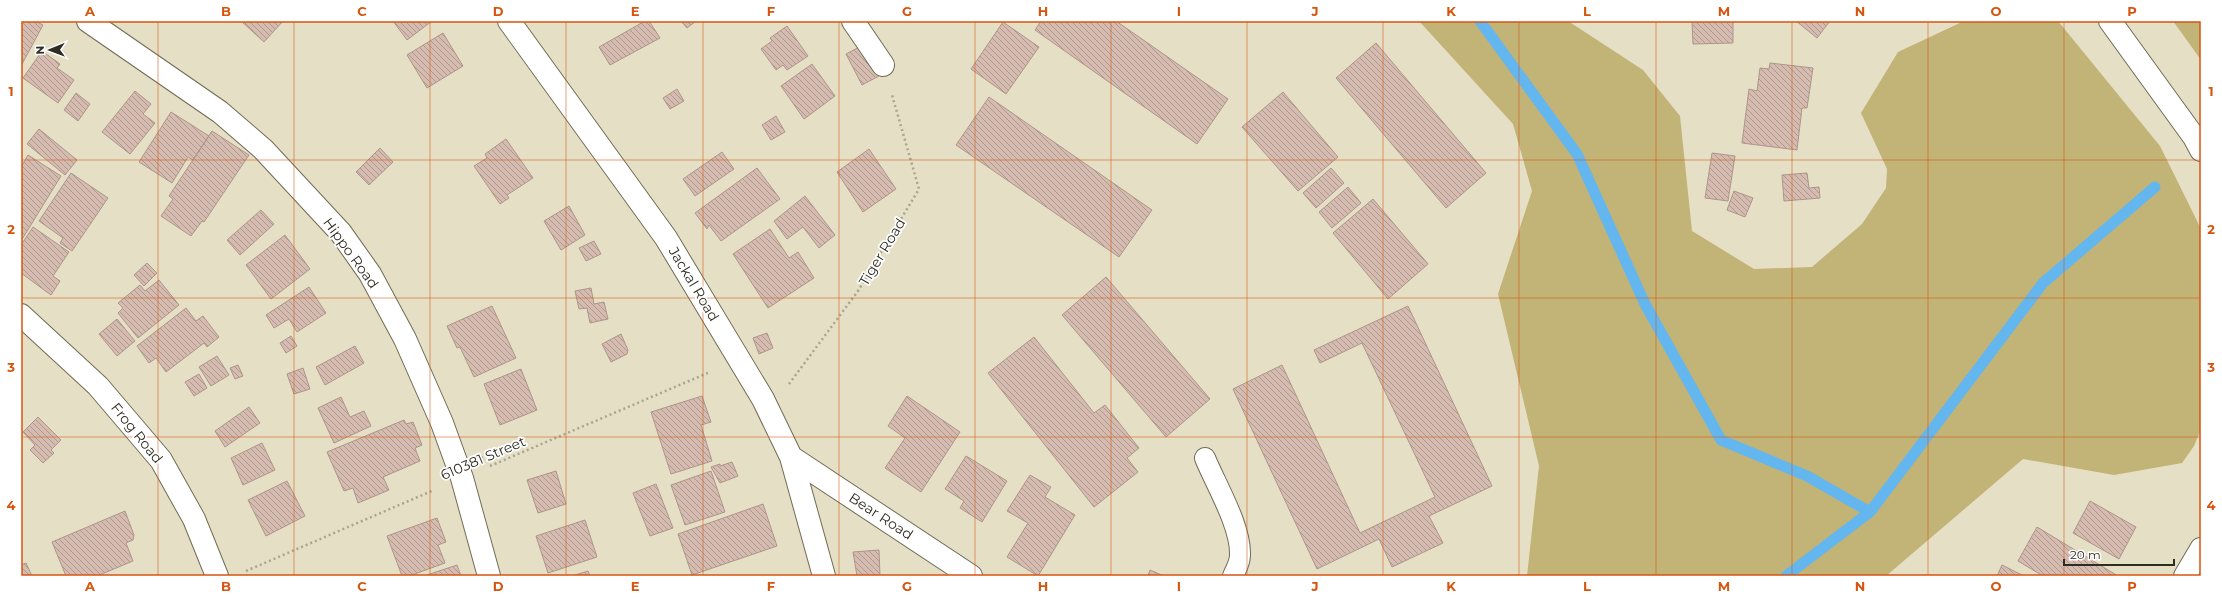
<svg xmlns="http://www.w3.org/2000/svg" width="2222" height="597" font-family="Montserrat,sans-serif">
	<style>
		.green { fill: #c2b377 }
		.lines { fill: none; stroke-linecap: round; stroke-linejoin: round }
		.stream { stroke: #64b6ef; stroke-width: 11 }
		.building { fill: url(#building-back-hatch); stroke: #ae9589 }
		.service-casing { stroke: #716b55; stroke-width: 22 }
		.minor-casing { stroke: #716b55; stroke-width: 24 }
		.path { stroke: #a9a490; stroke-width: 2.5; stroke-dasharray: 2 3; stroke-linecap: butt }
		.service { stroke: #fff; stroke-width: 20 }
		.minor { stroke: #fff; stroke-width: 22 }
		.grid { fill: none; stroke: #d6550e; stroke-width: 1; stroke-opacity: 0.55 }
		.labels { text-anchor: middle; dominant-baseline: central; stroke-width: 3.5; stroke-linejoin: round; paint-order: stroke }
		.street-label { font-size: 14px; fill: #2f2d23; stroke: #fff }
		.neatline { fill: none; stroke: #d6550e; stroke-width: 1.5 }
		.grid-label { font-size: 13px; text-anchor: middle; font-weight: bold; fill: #d6550e }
	</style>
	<defs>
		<pattern id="building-back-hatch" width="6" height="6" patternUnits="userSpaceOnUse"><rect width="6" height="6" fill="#d6bcb0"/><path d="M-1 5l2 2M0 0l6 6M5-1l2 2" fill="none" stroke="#ae998f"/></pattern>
	</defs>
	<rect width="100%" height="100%" fill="#e5dfc6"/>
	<path class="green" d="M1419,21H1568L1643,70L1680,116L1692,231L1754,269L1812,267L1862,224L1886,188L1887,169L1861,113L1898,52L1964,21H2058L2160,146L2201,229V429L2194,446L2182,463L2114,475L2023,459L1886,576H1527L1539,466L1498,294L1532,191L1513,124Z
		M2173,21H2201V60Z"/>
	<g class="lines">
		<path class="stream" d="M1480,21L1577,154L1645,304L1721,440L1807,476L1870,512
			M1786,576L1870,512L2043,283L2155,187"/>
	</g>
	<path class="building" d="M21,21H35L43,25L21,66Z
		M241,21H283L264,42Z
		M393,21H432L407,40Z
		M645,21H649L660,38L610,65L599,47Z
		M681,21H696L687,28Z
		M1041,21H1116L1228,99L1197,144L1035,30Z
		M1692,21H1733V43L1693,44Z
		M1796,21H1830L1817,38Z
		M1003,22L1039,47L1006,94L971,69Z
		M787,26L808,56L787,70L783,65L776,70L761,49L772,41L770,38Z
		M443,33L463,66L427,88L407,55Z
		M1376,43L1486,173L1446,208L1336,78Z
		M863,45L879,76L862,85L846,54Z
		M42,51L60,64L57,68L74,80L58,103L23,78Z
		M1770,63L1813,68L1807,108H1802L1797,150L1742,143L1749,89L1757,91L1760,68L1769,69Z
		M812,64L835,96L804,119L781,86Z
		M677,89L684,101L670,109L663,98Z
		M135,91L151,104L143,114L155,123L130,154L102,132Z
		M1283,92L1338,157L1298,191L1242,127Z
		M76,93L90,104L78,121L64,110Z
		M989,97L1152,210L1119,257L956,145Z
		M171,112L209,136L193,160L188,157L172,183L139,162Z
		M776,116L785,132L771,140L762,125Z
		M39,129L77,160L65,175L27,144Z
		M212,131L249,155L204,222L202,221L191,236L161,216L173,199L169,196Z
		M506,139L533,178L507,195L509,198L500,204L474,166L487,158L485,154Z
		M380,148L393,162L369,185L356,172Z
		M869,149L896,189L863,212L837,172Z
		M722,152L734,169L695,196L683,179Z
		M1712,153L1735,156L1728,201L1705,198Z
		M28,155L61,176L21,241V167Z
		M757,168L780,199L721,241L709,225L707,229L695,213Z
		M1331,168L1344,183L1316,208L1303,193Z
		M71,173L108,198L72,251L60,243L63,238L39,221Z
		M1807,173L1809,188L1819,187L1820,198L1784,201L1782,175Z
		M1348,187L1361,203L1332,228L1319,212Z
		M1734,191L1753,198L1745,217L1727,210Z
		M805,196L835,235L819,248L803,227L787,239L774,221Z
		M1373,199L1428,264L1388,299L1333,233Z
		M569,206L585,235L561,250L544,221Z
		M261,210L274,224L240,255L227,240Z
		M33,227L69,252L53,276L60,281L51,295L21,273V245Z
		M770,229L789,258L798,252L814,278L768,308L733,254Z
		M285,235L310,269L271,299L246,265Z
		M594,241L601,254L586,261L579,248Z
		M147,263L157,273L144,286L134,275Z
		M1106,277L1210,399L1166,437L1062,315Z
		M159,280L179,305L138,338L118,313L123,308L118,303L140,285L145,291Z
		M309,287L326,313L297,332L289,319L274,328L266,315Z
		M591,288L594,304L604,302L608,319L590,323L587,308L579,309L575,291Z
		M492,306L516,358L474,377L460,347L457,348L447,326Z
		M1408,306L1492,486L1429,516L1443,543L1392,567L1379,539L1317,569L1233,389L1282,365L1360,533L1435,497L1362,343L1320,363L1314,350Z
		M186,308L196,321L203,316L219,337L207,347L204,343L166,372L156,358L149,363L137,346Z
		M117,319L135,341L117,356L99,334Z
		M767,333L773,348L759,354L753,338Z
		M621,334L628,350L627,354L611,362L602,344Z
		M291,336L297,346L286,353L280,343Z
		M1034,337L1094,413L1105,405L1139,448L1127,458L1138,472L1094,507L988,373Z
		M355,346L364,363L325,385L316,367Z
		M217,356L229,375L211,386L199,367Z
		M238,365L243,376L235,379L230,368Z
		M303,368L310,389L294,394L287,374Z
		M521,369L537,410L500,425L484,384Z
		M199,374L207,388L194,396L185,382Z
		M702,396L711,422L701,425L712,461L671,474L651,412Z
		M907,396L960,432L921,492L885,468L905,438L888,426Z
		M341,397L350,417L364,411L371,426L334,443L318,408Z
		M249,407L260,423L225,447L215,431Z
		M38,417L61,440L51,450L54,453L43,463L30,450L35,445L23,432Z
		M404,420L406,424L413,422L422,445L415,448L420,461L383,477L389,490L358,503L353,488L344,491L327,452Z
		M262,443L275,470L243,485L231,458Z
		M482,456L484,463L475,466L473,459Z
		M966,456L1007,481L982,522L960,508L964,501L945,489Z
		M732,462L738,476L720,483L711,467L720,464V466Z
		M556,471L566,504L538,513L527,480Z
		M711,471L725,512L685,525L671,485Z
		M1030,475L1051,487L1045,497L1075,515L1038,576L1007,557L1028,523L1007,511Z
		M287,481L305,516L266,536L248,500Z
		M656,484L673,528L650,536L633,493Z
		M2090,501L2136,527L2119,559L2073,533Z
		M763,504L777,546L692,575L678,534Z
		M125,511L134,535L133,540L126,543L133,561L97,576H66L52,542Z
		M437,518L446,542L438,545L445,563L409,576H402L387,536Z
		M585,520L597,557L548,573L536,536Z
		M2037,527L2118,576H2043L2018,561Z
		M879,550L880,576H857L853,552Z
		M26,563L32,576H21V565Z
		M457,565L461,576H424Z
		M2002,565L2024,576H1997Z
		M1150,570L1164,576H1148Z
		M588,571L590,576H572Z"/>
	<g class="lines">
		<defs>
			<path id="service" d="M1205,458C1216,485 1241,526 1240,555C1240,563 1236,569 1233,576"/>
			<path id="minor" d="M88,21L220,112L263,149L341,233L370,274L405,339L442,423L462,478L489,576
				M509,21L666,238L763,399L791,457L824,576
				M853,21L883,65
				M2110,21L2194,137L2201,150
				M21,315L98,386L161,460L194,519L217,576
				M791,457L971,576
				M2185,576L2201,549"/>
		</defs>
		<use href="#service" class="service-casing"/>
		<use href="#minor" class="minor-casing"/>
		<path class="path" d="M789,384L858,291L919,189L892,95
			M490,466L710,372
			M246,571L434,490"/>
		<use href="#service" class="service"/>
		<use href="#minor" class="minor"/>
	</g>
	<path class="grid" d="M158,21V576M294,21V576M430,21V576M566,21V576M703,21V576M839,21V576M975,21V576M1111,21V576M1247,21V576M1383,21V576M1519,21V576M1656,21V576M1792,21V576M1928,21V576M2064,21V576M21,160H2201M21,298H2201M21,437H2201"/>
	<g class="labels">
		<g class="street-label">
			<text transform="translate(882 252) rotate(-59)">Tiger Road</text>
			<text transform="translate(351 253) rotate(54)">Hippo Road</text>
			<text transform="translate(694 284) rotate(59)">Jackal Road</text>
			<text transform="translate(137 433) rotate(51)">Frog Road</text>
			<text transform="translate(483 458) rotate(-23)">610381 Street</text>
			<text transform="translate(881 516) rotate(33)">Bear Road</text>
		</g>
	</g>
	<rect width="2222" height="597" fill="none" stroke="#ffffff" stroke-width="44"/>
	<g transform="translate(50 50) rotate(269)" stroke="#ffffff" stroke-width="3" paint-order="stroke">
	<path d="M0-3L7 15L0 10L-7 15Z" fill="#2f2d23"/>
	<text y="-6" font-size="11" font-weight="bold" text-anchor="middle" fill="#2f2d23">N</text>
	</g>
	<path d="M2064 559v6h110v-6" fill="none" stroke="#2f2d23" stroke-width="2"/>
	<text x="2070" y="559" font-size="12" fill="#2f2d23" stroke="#ffffff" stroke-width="3" paint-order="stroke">20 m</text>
	<rect x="22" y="22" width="2178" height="553" class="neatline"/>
	<g class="grid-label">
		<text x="90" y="16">A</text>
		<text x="226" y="16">B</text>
		<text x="362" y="16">C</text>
		<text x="498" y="16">D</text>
		<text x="635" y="16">E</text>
		<text x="771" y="16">F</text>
		<text x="907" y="16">G</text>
		<text x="1043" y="16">H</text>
		<text x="1179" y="16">I</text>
		<text x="1315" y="16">J</text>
		<text x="1451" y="16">K</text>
		<text x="1587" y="16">L</text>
		<text x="1724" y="16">M</text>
		<text x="1860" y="16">N</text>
		<text x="1996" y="16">O</text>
		<text x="2132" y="16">P</text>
		<text x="11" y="96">1</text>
		<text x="2211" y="96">1</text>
		<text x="11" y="234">2</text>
		<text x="2211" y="234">2</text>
		<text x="11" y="372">3</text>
		<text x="2211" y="372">3</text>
		<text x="11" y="510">4</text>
		<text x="2211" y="510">4</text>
		<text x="90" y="591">A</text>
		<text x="226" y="591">B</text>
		<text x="362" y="591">C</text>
		<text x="498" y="591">D</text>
		<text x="635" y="591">E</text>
		<text x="771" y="591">F</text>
		<text x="907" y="591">G</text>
		<text x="1043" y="591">H</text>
		<text x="1179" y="591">I</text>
		<text x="1315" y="591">J</text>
		<text x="1451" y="591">K</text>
		<text x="1587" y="591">L</text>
		<text x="1724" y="591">M</text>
		<text x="1860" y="591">N</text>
		<text x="1996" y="591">O</text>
		<text x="2132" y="591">P</text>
	</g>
</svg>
